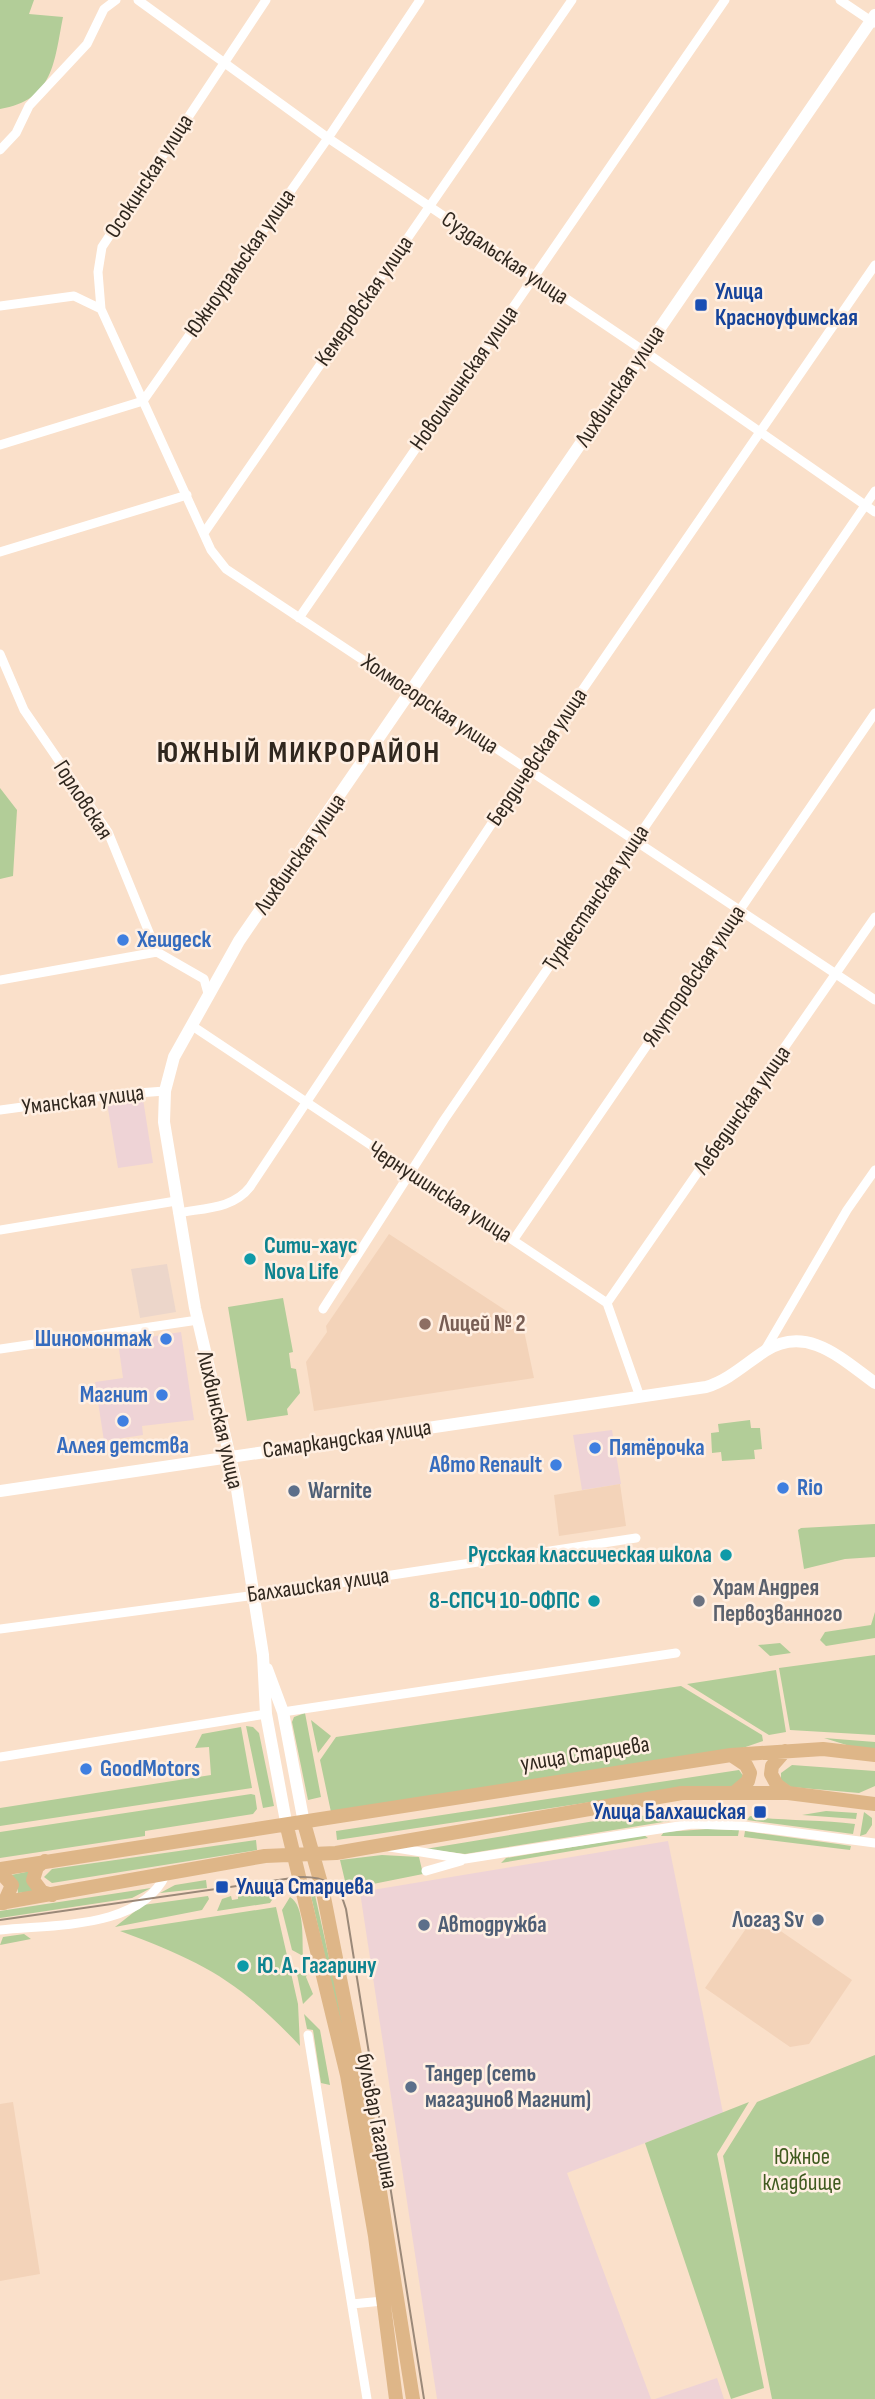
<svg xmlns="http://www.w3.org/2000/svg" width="875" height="2399" font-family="'Sofia Sans Condensed',sans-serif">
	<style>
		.commercial { fill: #eed3d6 }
		.built { fill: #f3d3b9 }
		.medical { fill: #ecd6ca }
		.green { fill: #b2cd98 }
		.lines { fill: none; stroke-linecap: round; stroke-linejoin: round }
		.street { stroke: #fff; stroke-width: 9 }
		.secondary { stroke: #fff; stroke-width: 12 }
		.primary { stroke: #deb688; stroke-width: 14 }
		.tram { stroke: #9b8979; stroke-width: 2 }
		.transit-dot { fill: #1a4fb4; stroke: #ffefe2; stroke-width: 2.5 }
		.shop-dot { fill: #3f7fe0; stroke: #ffefe2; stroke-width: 2.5 }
		.culture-dot { fill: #0f9aa8; stroke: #ffefe2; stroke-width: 2.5 }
		.education-dot { fill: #8d6e63; stroke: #ffefe2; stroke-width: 2.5 }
		.service-dot { fill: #5c6f8a; stroke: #ffefe2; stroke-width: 2.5 }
		.worship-dot { fill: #6b7280; stroke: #ffefe2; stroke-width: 2.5 }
		.labels { text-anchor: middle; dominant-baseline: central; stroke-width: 5; stroke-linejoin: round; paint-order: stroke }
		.street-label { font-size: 23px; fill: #30271e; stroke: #ffefe2 }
		.transit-label { font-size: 23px; font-weight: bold; fill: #164399; stroke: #ffefe2; text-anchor: start }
		.shop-label { font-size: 23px; font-weight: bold; fill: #366cbe; stroke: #ffefe2; text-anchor: start }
		.culture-label { font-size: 23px; font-weight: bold; fill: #0d838f; stroke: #ffefe2; text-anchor: start }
		.education-label { font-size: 23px; font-weight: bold; fill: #785e54; stroke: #ffefe2; text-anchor: start }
		.service-label { font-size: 23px; font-weight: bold; fill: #4e5e75; stroke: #ffefe2; text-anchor: start }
		.worship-label { font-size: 23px; font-weight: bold; fill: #5b616d; stroke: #ffefe2; text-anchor: start }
		.park-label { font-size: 23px; fill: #405b20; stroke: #ffefe2 }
		.district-label { font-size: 30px; font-weight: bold; letter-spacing: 2px; fill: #30271e; stroke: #ffefe2 }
	</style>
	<rect width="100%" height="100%" fill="#fae0ca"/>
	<path class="commercial" d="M143,1099L153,1163L118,1168L107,1103Z
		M181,1332L194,1420L142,1426L143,1435L104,1441L95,1382L123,1378L118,1342Z
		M612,1430L621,1484L582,1490L573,1435Z
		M668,1841L723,2113L567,2173L651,2399H437L360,1892Z
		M717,2378L724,2399H655Z"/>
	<path class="built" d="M389,1234L522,1321L534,1378L314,1411L306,1362L327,1332L326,1326Z
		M620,1484L626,1526L559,1536L554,1495Z
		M756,1914L852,1980L809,2044L790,2047L705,1988Z
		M13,2102L40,2274L0,2281V2104Z"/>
	<path class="medical" d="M167,1264L176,1312L140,1318L131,1269Z"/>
	<path class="green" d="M0,0H34L29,14L63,17C54,62 54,100 0,109Z
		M0,788L17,810L13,876L0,879Z
		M283,1298L293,1352L289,1353L291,1368L296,1369L300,1393L287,1409L288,1415L247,1421L228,1307Z
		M750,1420L751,1428H760L762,1449L754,1450L755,1459L722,1461L721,1452L712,1453L711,1433L719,1432L718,1424Z
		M875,1524V1557L845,1559L804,1569L798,1530L801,1528Z
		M875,1612V1638L826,1646L820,1640L825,1632L871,1625Z
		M780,1643L791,1653L770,1656L758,1645Z
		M875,1655V1735L790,1730L779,1668Z
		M776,1670L786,1732L769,1735L687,1684Z
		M681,1686L762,1735L763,1741L734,1751L331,1812L320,1760L336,1737Z
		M305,1713L321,1797L308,1800L292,1722L294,1717Z
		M311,1720L331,1736L318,1753Z
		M246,1726L253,1727L259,1733L274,1806L263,1808Z
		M241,1727L252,1788L0,1826V1808L211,1775L209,1747L195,1748L202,1734Z
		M824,1738L875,1742V1749L853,1747Z
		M792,1765L875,1771V1786L859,1793L791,1787L781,1780V1773Z
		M739,1770L744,1777L739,1786L644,1794L337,1840L336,1831Z
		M251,1794L255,1795L257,1809L253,1814L145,1831V1836L0,1858V1832Z
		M718,1808L744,1813L742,1819L688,1818L465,1854L425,1849L601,1820Z
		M826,1811L857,1813L856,1819L802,1815Z
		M864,1812L872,1818V1825L866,1834L860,1836Z
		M750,1816C778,1821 820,1819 855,1824L853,1834L747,1820Z
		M708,1829L739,1830L738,1836H661L664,1832Z
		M745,1831L838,1844L851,1846L850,1850L744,1837Z
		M644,1835L648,1838L501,1863L506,1858Z
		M256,1840L257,1850L52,1883L44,1877L52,1869Z
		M382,1855L419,1857L423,1874L358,1887L345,1881L340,1860Z
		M31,1871L34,1891L18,1893L17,1881L11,1875Z
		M206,1880L207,1888L160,1893L175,1885Z
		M151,1888L132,1898L0,1918V1911Z
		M267,1892L274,1897L270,1903L217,1911L222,1899L231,1896L232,1900L238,1899V1896Z
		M315,1895L344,2025L352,2074L311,1896Z
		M208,1896L209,1899L202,1910L115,1927L143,1905Z
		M290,1897C305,1906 302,1939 303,1956L292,1950L282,1910Z
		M276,1907L298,2004L300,2046C238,1980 203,1962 120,1931Z
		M24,1934L31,1939L0,1945L3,1937Z
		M308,1972L306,1977L313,1994L303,2004L297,1974Z
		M304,2014L320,2030L330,2085L321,2083L313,2030L307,2029Z
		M875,2055V2399H772L723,2156L757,2102Z
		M749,2102L717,2154L764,2388L731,2399L645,2143Z"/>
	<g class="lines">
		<path class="street" d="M138,0L328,138L644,351L875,512
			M840,0L874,23
			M0,150L16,133L29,106L87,44L104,9L116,0
			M0,306L74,296L101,309L98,272L102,247L266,0
			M101,309L211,550L226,569L875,1000
			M0,445L143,401L328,138L420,0
			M204,533L572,0
			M0,552L187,495
			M299,618L725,0
			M0,654L24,710L108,832L157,952
			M0,980L157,952L204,979L209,997
			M191,1025L607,1303L640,1397
			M0,1110L111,1095L165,1091
			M178,1213C204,1208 233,1209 250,1187L528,769L875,265
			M0,1230L176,1201
			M514,1239L875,713
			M607,1303L875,917
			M323,1309L444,1120L875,491
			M0,1349L198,1320
			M765,1350L847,1210L875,1170
			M0,1629L286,1591L636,1538
			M283,1712L676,1653
			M0,1757L266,1714
			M390,1847L465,1859L692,1824L744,1826L875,1843
			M426,1871L461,1861
			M0,1930C52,1924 140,1930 166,1874
			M308,2035L367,2399
			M352,2304L383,2301"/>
		<path class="secondary" d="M0,1491L706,1387C729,1380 745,1364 765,1351C807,1324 842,1359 875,1383
			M267,1669L283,1712L304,1823
			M287,1827L266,1714L263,1655L236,1483L195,1308L164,1122L165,1091L174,1057L239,941L875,15"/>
		<path class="primary" d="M785,1751L772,1766L771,1774L777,1785L788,1793
			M731,1755L746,1765L750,1773L748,1781L735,1792
			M304,1823L322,1887L372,2141L413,2399
			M287,1827L347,2075L375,2236L396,2399
			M45,1861L37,1867L33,1880L42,1892L52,1895
			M0,1869L731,1755L823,1749L875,1755
			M0,1872L12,1885L4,1903
			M0,1903L265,1856L336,1853L682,1793H788L875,1804"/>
		<path class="tram" d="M0,1920L299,1877C324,1876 339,1883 346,1909L424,2399"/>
	</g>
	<g class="transit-dot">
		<rect x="694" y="298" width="14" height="14" rx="3.5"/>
		<rect x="753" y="1805" width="14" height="14" rx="3.5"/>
		<rect x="215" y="1880" width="14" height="14" rx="3.5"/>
	</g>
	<g class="shop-dot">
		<circle cx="123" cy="940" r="7"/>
		<circle cx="166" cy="1339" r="7"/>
		<circle cx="162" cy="1395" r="7"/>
		<circle cx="123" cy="1421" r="7"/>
		<circle cx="595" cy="1448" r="7"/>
		<circle cx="556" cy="1465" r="7"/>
		<circle cx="783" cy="1488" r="7"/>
		<circle cx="86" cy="1769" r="7"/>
	</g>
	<g class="culture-dot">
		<circle cx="250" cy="1259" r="7"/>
		<circle cx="726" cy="1555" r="7"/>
		<circle cx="594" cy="1601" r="7"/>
		<circle cx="243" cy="1966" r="7"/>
	</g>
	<circle class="education-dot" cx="425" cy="1324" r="7"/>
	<g class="service-dot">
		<circle cx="294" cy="1491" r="7"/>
		<circle cx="818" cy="1920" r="7"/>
		<circle cx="424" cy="1925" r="7"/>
		<circle cx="411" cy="2087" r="7"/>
	</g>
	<circle class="worship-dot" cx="699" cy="1601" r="7"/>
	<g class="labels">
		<g class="street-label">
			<text transform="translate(149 176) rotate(-57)">Осокинская улица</text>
			<text transform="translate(505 258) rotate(34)">Суздальская улица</text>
			<text transform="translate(240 263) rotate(-55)">Южноуральская улица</text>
			<text transform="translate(364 301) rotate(-55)">Кемеровская улица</text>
			<text transform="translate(464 378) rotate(-55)">Новоильинская улица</text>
			<text transform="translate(620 386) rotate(-56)">Лихвинская улица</text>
			<text transform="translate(430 704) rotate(34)">Холмогорская улица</text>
			<text transform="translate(537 757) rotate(-56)">Бердичевская улица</text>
			<text transform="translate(83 800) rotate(57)">Горловская</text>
			<text transform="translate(300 854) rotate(-55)">Лихвинская улица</text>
			<text transform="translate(596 898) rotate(-56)">Туркестанская улица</text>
			<text transform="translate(694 976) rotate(-56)">Ялуторовская улица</text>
			<text transform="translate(83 1100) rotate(-7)">Уманская улица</text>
			<text transform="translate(742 1110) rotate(-55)">Лебединская улица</text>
			<text transform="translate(440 1192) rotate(33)">Чернушинская улица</text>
			<text transform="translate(220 1420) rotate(77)">Лихвинская улица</text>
			<text transform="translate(347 1439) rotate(-8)">Самаркандская улица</text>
			<text transform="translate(318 1585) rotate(-8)">Балхашская улица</text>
			<text transform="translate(585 1754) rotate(-9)">улица Старцева</text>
			<text transform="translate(377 2121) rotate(79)">бульвар Гагарина</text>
		</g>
		<g class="transit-label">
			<text x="715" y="292">Улица<tspan x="715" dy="26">Красноуфимская</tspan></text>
			<text x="746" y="1812" text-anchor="end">Улица Балхашская</text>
			<text x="236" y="1887">Улица Старцева</text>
		</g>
		<g class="shop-label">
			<text x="137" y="940">Хешдеск</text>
			<text x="152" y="1339" text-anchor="end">Шинoмонтаж</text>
			<text x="148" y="1395" text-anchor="end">Магнит</text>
			<text x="123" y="1446" text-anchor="middle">Аллея детства</text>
			<text x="609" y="1448">Пятёрочка</text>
			<text x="542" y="1465" text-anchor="end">Авто Renault</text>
			<text x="797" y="1488">Rio</text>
			<text x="100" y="1769">GoodMotors</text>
		</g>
		<g class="culture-label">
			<text x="264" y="1246">Сити-хаус<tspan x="264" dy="26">Nova Life</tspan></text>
			<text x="712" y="1555" text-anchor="end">Русская классическая школа</text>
			<text x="580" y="1601" text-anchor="end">8-СПСЧ 10-ОФПС</text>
			<text x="257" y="1966">Ю. А. Гагарину</text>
		</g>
		<g class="education-label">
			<text x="439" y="1324">Лицей № 2</text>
		</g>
		<g class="service-label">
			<text x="308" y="1491">Warnite</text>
			<text x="804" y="1920" text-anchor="end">Логаз Sv</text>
			<text x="438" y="1925">Автодружба</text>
			<text x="425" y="2074">Тандер (сеть<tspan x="425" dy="26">магазинов Магнит)</tspan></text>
		</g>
		<g class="worship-label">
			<text x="713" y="1588">Храм Андрея<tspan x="713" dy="26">Первозванного</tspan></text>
		</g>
		<g class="park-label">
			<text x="802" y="2157">Южное<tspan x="802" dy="26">кладбище</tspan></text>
		</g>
		<g class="district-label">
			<text x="299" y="753">ЮЖНЫЙ МИКРОРАЙОН</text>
		</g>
	</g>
</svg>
